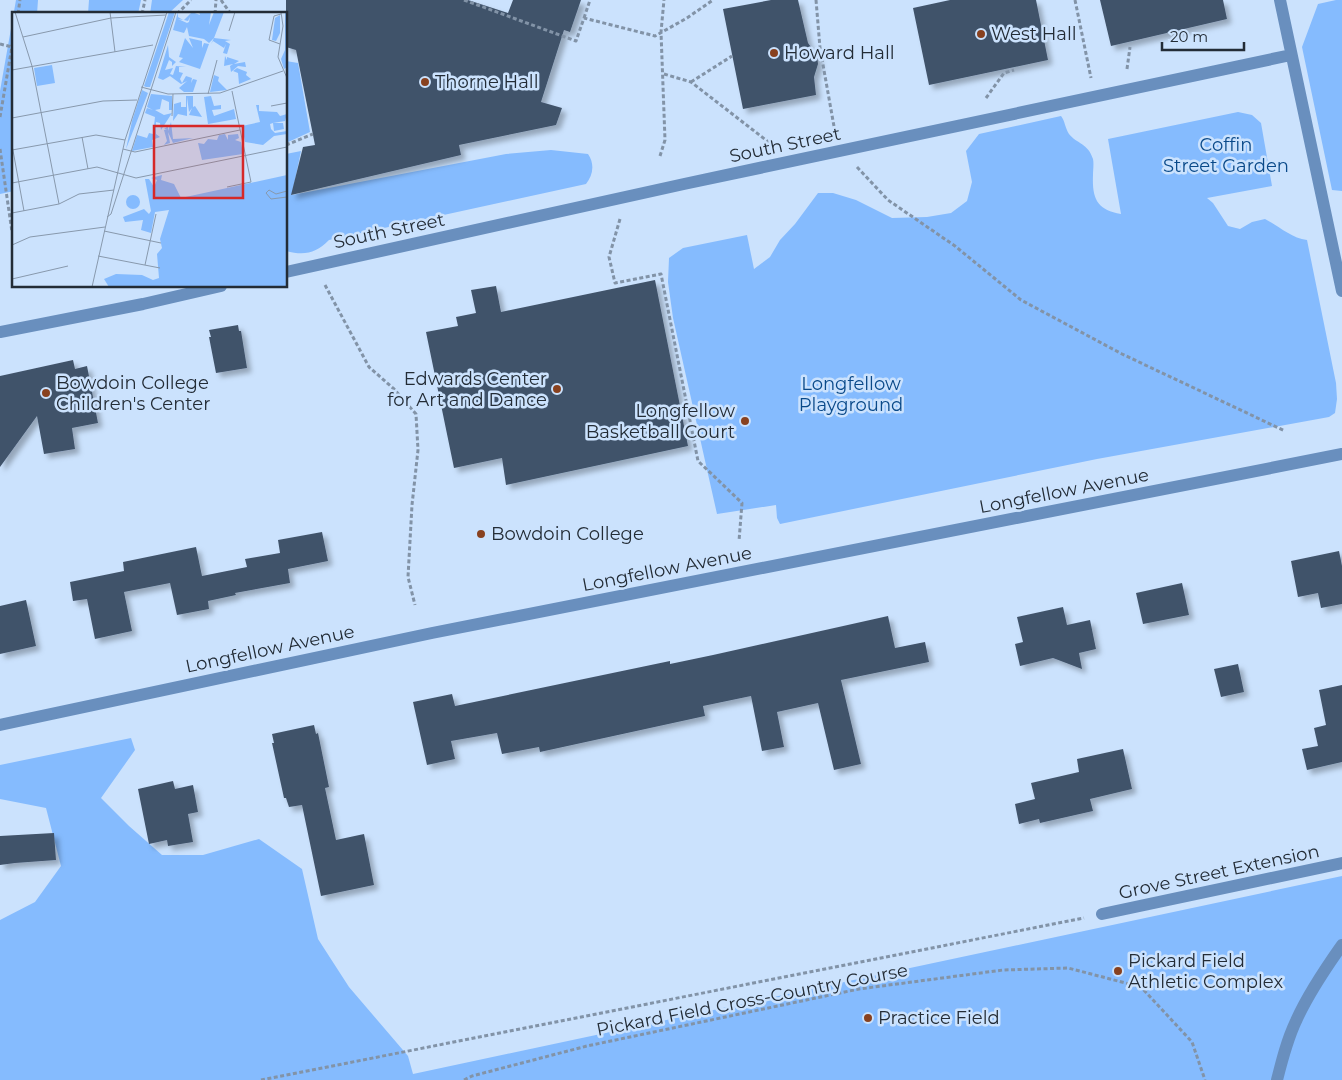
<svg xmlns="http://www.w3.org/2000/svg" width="1342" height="1080" font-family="Montserrat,sans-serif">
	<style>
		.green { fill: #85bbfe }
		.building { fill: #41536a; filter: url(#shadow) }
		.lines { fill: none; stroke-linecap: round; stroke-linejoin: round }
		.path { stroke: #8293a7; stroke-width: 3; stroke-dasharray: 4 2.5; stroke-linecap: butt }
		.minor { stroke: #698fbe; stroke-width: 12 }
		.poi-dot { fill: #88411f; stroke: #cbe2fd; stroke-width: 2 }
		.labels { text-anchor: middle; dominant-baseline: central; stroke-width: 5; stroke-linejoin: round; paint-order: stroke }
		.poi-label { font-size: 18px; fill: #232c36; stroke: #cbe2fd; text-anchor: start }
		.street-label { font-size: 18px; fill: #232c36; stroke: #cbe2fd }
		.park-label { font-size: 18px; fill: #094989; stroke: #cbe2fd }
		.inset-road { fill: none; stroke: #8899ad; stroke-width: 1 }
		.view { fill: #d62828; fill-opacity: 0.15; stroke: #d62828; stroke-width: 2.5 }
		.inset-edge { fill: none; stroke: #232c36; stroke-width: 2.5 }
	</style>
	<defs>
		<filter id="shadow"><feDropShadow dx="4.5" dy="4.5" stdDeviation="2.5" flood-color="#0004"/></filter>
	</defs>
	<rect width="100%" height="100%" fill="#cbe2fd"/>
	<path class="green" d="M16,0H38L37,14H14V191L0,194V91Z
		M89,0H141L138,14H88Z
		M152,0H183L168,14H150Z
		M1336,0H1342V191L1332,190L1302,47L1318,4Z
		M286,61L298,63L310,132L286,143Z
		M1238,112L1252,115L1261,123L1272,186L1207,198L1213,203L1228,226L1240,229L1252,222L1265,219C1279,226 1291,238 1307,240L1336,383L1337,399L1335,413L1329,417L1097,459L780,524L777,518L776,505L717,514L673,318L668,282L669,258L683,248L747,235L754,269L770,257L780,240L795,224L818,193H833L856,200L892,218L927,217L951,213L967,201L972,182L966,151L979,134L1061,116C1065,121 1065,128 1069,134C1077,144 1088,143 1093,159C1094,164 1093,170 1093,175C1092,199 1097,210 1121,214L1108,139Z
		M551,150L588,154C595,164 593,175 586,184L329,240C316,253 305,256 286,251V154L301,151L292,195L506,154Z
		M131,738L135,750L101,798L129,826L162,855H203L259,839L302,869L318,939L349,987L408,1056L413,1074L1342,876V1080H0V920L35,902L61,866L46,808L0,799V765Z"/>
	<path class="building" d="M286,0H468L508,13L513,0H581L570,32L564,30L541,102L562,108L556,125L459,145L461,155L291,195L303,147L315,145L296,50L286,47Z
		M771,0H798L808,43L817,55L818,64L814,77L816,95L743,109L723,9Z
		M950,0H1036L1048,60L929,85L913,8Z
		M1100,0H1223L1227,19L1111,46Z
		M655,280L688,446L506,485L502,458L454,468L426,332L458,326L456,317L476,313L471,290L496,286L501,312Z
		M238,325L239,331H241L247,368L216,373L209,337H211L209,330Z
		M73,360L75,369L87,366L98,423L72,428L75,449L44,454L37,416L0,467V376Z
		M322,532L328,561L288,569L290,583L235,593L236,595L208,601L209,609L177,615L170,583L124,592L132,631L95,639L87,599L73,601L70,582L124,571L123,562L196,547L202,576L247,567L245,559L280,553L278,540Z
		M1339,551L1342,566V604L1321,608L1318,593L1298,597L1291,561Z
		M1182,583L1189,615L1143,624L1136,593Z
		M26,600L36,646L0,654V606Z
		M1063,607L1067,625L1090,620L1096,649L1079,653L1082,669L1053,658L1020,666L1015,644L1023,642L1017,617Z
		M888,616L895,648L925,642L929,662L841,680L861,764L834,770L818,703L777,712L784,747L762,751L751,696L703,706L705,716L540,752L539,747L502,754L497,733L451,741L455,759L427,765L413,702L452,694L455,706L670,661V664L713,655Z
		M1238,664L1244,692L1221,697L1214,669Z
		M1342,685V762L1307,770L1302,749L1318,746L1314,728L1326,725L1319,690Z
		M314,725L316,734L318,733L329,787L325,788L336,840L364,834L374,885L321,896L302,805L289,807L286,798H284L272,743H274L272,734Z
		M1123,749L1132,789L1090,799L1093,811L1040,823L1039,819L1019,824L1015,804L1035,799L1031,783L1079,772L1077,759Z
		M173,781L175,789L193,785L198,812L188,814L193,842L168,846L167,840L149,844L138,789Z
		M54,833L56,860L15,863L0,865V836Z"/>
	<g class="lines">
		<path class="path" d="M221,0L231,14
			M464,0L576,41L584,18L655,36L687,18L713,0
			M816,0L820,48L835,132
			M1075,0L1091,78
			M18,14L20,0
			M142,14L145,0
			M177,14L191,0
			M215,14L216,0
			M584,18L590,0
			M0,44L12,47
			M1127,69L1130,47
			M664,74L691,82L771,144
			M691,82L732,56
			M986,98L1004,73L1014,70
			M0,117L14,35
			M286,145L313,134
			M0,149L12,232
			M660,156L665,140L661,32L664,0
			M857,167L888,200L955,246L1021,300L1122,354L1285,431
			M620,219L609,257L615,283L661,274L698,461L742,503L739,541
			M325,285L369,367L394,389L416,414L418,450L412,505L408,577L415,605
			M261,1080L1084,918
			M464,1080L472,1076L587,1046L859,989L1003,970L1068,968L1141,987L1192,1042L1205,1080"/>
		<path class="minor" d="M1280,0L1342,291
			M286,272L684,184L1291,55
			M0,332L143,304L221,286
			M0,725L432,633L1342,454
			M1102,914L1342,863
			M1277,1080C1282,1060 1287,1040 1296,1021C1308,994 1325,969 1342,945"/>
	</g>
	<g class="poi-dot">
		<circle cx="981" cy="34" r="5"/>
		<circle cx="774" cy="53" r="5"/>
		<circle cx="425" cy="82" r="5"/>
		<circle cx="557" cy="389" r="5"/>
		<circle cx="46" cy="393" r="5"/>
		<circle cx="745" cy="421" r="5"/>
		<circle cx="481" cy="534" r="5"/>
		<circle cx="1118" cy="971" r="5"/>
		<circle cx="868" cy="1018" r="5"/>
	</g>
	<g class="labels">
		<g class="poi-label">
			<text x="991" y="34">West Hall</text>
			<text x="784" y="53">Howard Hall</text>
			<text x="435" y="82">Thorne Hall</text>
			<text x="547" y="379" text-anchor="end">Edwards Center<tspan x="547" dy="21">for Art and Dance</tspan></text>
			<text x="56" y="383">Bowdoin College<tspan x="56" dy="21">Children's Center</tspan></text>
			<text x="735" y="411" text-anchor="end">Longfellow<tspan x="735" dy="21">Basketball Court</tspan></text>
			<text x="491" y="534">Bowdoin College</text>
			<text x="1128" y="961">Pickard Field<tspan x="1128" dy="21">Athletic Complex</tspan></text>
			<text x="878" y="1018">Practice Field</text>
		</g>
		<g class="street-label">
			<text transform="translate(785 145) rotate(-12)">South Street</text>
			<text transform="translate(389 231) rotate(-12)">South Street</text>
			<text transform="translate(1064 491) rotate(-11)">Longfellow Avenue</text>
			<text transform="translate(667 569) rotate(-11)">Longfellow Avenue</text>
			<text transform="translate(270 649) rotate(-12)">Longfellow Avenue</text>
			<text transform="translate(1219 872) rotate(-12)">Grove Street Extension</text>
			<text transform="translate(752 1000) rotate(-11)">Pickard Field Cross-Country Course</text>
		</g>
		<g class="park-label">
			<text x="1226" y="145">Coffin<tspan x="1226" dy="21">Street Garden</tspan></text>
			<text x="851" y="384">Longfellow<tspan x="851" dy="21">Playground</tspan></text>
		</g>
	</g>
	<g transform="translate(12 12)">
		<rect width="275" height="275" fill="#cbe2fd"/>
		<path d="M157,0H163L138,75H134L132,74ZM166,0V5L171,8L166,7L175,11L177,10L178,5L176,9L172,8L180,0L188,3L187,0H199L197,13L202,0H212L202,26L219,28L213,29L218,32L215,42L211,41L214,32L212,36L201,29L199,32L202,26L197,31L192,27L177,24L175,15L172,21L161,18ZM273,0H275V55L272,57L269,47L273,38ZM268,3V21L264,29L260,28L263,6ZM173,26L181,36L177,26L190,29V36L192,31L197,32L188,57L167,50L171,46L167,45ZM156,33L157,45L164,50L160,54V50L157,48L153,58L161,56L158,62L161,63L164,54L174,55H167V60L171,61L168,67L170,71L174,64L180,66L179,71L181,67L185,68L181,80H172L167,76L175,69L169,72L158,64L151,68L146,66ZM213,44L215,48V45L227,49L222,52L233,50L234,55L226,54L219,60L218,54L221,52L212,54ZM40,53L43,71L25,74L22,56ZM225,56L235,60L234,63L239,67L227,72L226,61L221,59ZM202,63L207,65L206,69L215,78L198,80ZM130,78L136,81L114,137L120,109ZM139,82L160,84V98H157V90L150,87L148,97L143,98L152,103L160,101L149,118L148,111L144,110V122L148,125L140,128L141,135L120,139L125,123L135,126L137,121L141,122L143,105L133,101L135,96L141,98L135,95ZM174,84H181V95L183,94L190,105L177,103L180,96L177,100L175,85V104L166,102L161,109L162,92L169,90V95H174ZM199,84L202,94L209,93V97L200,98L202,104L222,97L224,107L196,112L192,85ZM244,93H247V99L265,100L268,104L275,102L273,109L261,111H271L272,117L262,119L261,111L258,112L259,117L263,121L275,119V122L262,124L251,133L233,130L230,114L248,110ZM159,110L161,127L181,126L161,131L156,120L158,131L152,133L155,129L152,118H155L152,117L156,114V119ZM213,122L216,128V123L226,122L227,126L223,128L229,130L231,142L190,148L186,131L192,132L196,127L205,128L207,123ZM150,163L149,168L162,172L169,186L275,163V275H97L92,267L104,262L130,263L141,268L147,266L145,242L150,236L148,227L157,198L143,200L139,221L129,218L131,208L113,210L111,205L132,197L137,202L139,199L133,167H137L142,175L145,168L139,166ZM114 190a7 7 0 1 1 14 0a7 7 0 1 1-14 0Z" fill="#85bbfe"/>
		<path class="inset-road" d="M3,0L20,54L47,192M98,0L103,40M269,0L271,14L266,45L275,66M217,19L223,0M11,25L99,6L154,3M268,32L257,28L262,4L269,2M0,58L141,33M129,75L156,82L208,81L271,59M196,82L205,48M259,94L275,91M160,104L161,82M0,106L91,89L125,88M70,125L76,157M0,133L12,199M111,137L123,140L228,118M0,138L84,123L113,128M0,171L85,155L124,166L275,135M215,175L239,170L220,79M275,179L264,182L257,178L254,181L259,187L275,185M0,201L47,192L67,182L102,178M95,205L99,202L164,0M92,219L149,231M0,233L18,225L93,215M86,244L148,256M133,253L144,202M0,267L56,254M80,275L113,128L155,0"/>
		<path class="view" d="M142,114H231V186H142Z"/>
		<rect width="275" height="275" class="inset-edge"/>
	</g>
	<path d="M1162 42v8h82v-8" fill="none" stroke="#232c36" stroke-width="2.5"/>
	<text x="1170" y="42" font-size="15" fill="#232c36" stroke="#cbe2fd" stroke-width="4" paint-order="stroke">20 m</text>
</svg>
